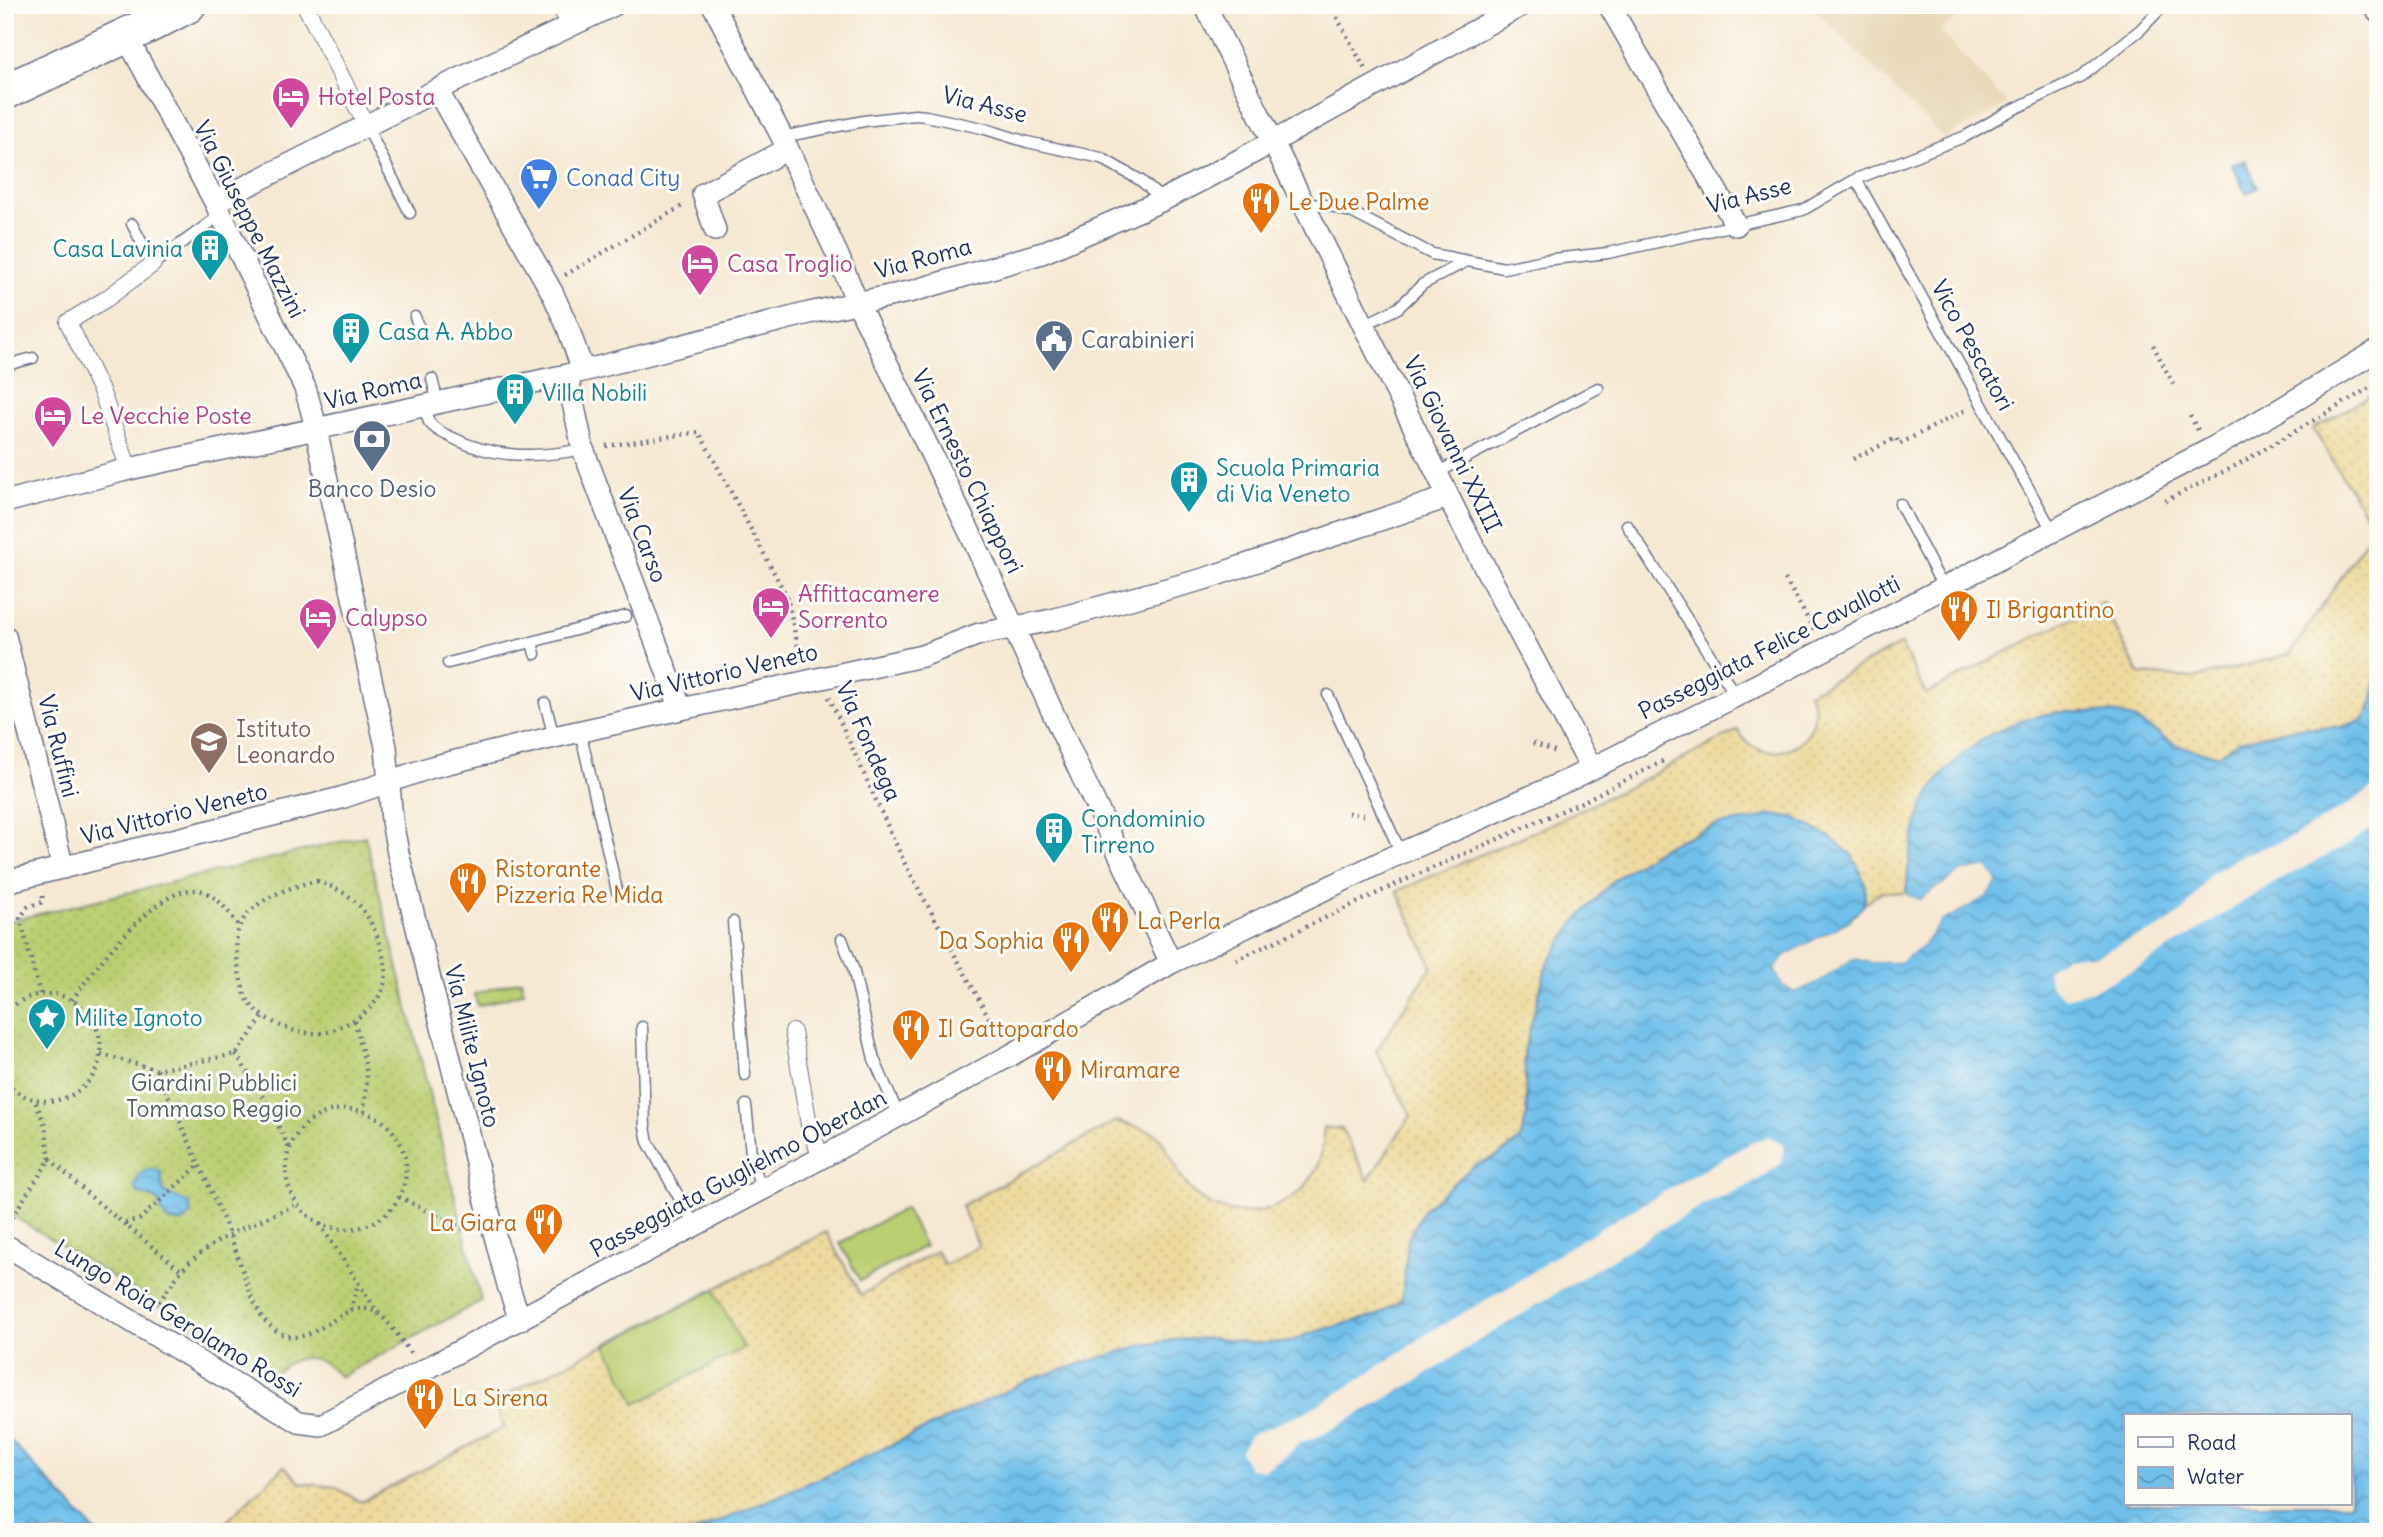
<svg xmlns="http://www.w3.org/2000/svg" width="2383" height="1537" font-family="Delius,sans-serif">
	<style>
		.built { fill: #e9d9ba }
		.grass { fill: url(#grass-dots); stroke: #6b7e68; stroke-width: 2 }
		.sand { fill: url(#sand-dots); stroke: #84847e; stroke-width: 2 }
		.garden { fill: #bbce71; stroke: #6b7e68; stroke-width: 2 }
		.water { fill: url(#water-waves); stroke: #4578a4; stroke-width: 2; fill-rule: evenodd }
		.pier { fill: #f6e8d2 }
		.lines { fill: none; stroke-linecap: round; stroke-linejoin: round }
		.service-casing { stroke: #687087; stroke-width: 13 }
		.pedestrian-casing { stroke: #687087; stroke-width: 18 }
		.minor-casing { stroke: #687087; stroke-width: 24 }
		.primary-casing { stroke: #687087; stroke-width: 38 }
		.path { stroke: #687087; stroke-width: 4.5; stroke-dasharray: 2 5; stroke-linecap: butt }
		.service { stroke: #fff; stroke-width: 10 }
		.pedestrian { stroke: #fff; stroke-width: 16 }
		.minor { stroke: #fff; stroke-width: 21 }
		.primary { stroke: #fff; stroke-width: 35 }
		.labels { text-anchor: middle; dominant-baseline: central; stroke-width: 6; stroke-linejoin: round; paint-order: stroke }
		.hotel-label { font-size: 23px; fill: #b23c85; stroke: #fdfcf7; text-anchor: start }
		.street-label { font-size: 23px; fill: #1b2f5e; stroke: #fdfcf7 }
		.shop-label { font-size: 23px; fill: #366cbe; stroke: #fdfcf7; text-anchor: start }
		.food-label { font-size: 23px; fill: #c56008; stroke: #fdfcf7; text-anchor: start }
		.culture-label { font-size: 23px; fill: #0d838f; stroke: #fdfcf7; text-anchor: start }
		.service-label { font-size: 23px; fill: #4e5e75; stroke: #fdfcf7; text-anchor: start }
		.education-label { font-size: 23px; fill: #785e54; stroke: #fdfcf7; text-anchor: start }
		.park-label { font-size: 23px; fill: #4b5f64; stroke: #fdfcf7 }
	</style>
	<defs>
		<pattern id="grass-dots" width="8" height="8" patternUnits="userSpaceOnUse" patternTransform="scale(1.75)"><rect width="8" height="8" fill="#bbce71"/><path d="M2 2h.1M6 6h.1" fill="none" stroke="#a0b164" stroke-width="1.8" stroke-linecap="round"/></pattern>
		<pattern id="sand-dots" width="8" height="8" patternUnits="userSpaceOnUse" patternTransform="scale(1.75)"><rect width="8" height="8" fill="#eeda9e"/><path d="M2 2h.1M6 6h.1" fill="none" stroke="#ccbb8a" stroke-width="1.8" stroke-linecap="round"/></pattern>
		<pattern id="water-waves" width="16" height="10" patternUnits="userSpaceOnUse" patternTransform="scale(1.75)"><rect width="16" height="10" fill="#6fc0eb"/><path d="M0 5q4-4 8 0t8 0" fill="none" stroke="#5a9cc2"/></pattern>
	</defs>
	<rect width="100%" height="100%" fill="#fdfcf7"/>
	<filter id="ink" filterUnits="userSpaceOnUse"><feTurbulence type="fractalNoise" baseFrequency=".0143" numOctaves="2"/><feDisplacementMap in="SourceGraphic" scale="14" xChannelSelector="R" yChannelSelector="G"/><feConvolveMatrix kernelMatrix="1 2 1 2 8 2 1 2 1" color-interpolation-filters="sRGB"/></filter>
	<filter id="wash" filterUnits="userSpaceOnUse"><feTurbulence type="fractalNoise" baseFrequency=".00686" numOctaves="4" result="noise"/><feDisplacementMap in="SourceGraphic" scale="28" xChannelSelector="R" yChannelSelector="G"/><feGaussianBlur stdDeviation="1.57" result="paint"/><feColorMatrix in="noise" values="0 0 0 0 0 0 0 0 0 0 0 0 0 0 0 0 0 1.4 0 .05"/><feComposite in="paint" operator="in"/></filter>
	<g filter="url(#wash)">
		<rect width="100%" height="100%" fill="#f6e8d2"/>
		<path class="built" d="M1810,5H1975L1940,31L2007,104L1944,138Z"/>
		<path class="grass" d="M365,836L481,1301L340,1377C319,1353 296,1351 274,1376L5,1211V922Z"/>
		<path class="sand" d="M2378,391V649L2373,702L2364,720L2340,727L2296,728L2239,741L2218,755L2190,750L2168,741L2147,726L2012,724L1984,738L1947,769L1914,843L1906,894L1882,891L1864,905L1865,883L1771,815L1661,848L1614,880L1575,922L1524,1051L1527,1115L1520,1140L1496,1157L1475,1165L1451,1185L1405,1265L1402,1299L1378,1315L1311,1333L1287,1343H1252L1212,1338L1173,1340L1139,1346L1032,1379L829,1474L695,1532H216L284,1466L301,1483L335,1487L361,1502L505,1427L492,1402L826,1232L861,1295L936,1251L945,1265L979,1246L961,1206L1116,1121C1125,1124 1150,1129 1157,1135C1165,1141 1177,1171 1184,1181C1210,1218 1257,1221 1293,1197C1316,1181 1325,1154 1323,1127L1342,1129L1368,1180L1411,1115L1376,1051L1432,966L1397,891L1540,829L1631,786L1738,730C1765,778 1834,739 1809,693L1901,644L1926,694L2102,602L2139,674L2195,678L2290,654L2374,528L2313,429Z"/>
		<path class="garden" d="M521,980L524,992L478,1006L474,994Z
			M905,1208L925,1246L860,1281L840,1243Z
			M714,1290L744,1348L636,1404L606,1345Z"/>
		<path class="water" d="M2245,160L2258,188L2246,193L2232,165Z
			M2378,649V1532H695L829,1474L1032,1379L1139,1346L1173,1340L1212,1338L1252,1343H1287L1311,1333L1378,1315L1402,1300L1408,1239L1424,1209L1475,1165L1496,1157L1520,1140L1527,1115L1524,1051L1547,964L1575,922L1614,880L1661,848L1715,825L1753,820L1771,815L1793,817L1830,837L1852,855L1865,883L1864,905L1850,921L1785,956L1775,970L1782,984L1795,992L1821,980L1853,958L1871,962H1900L1922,946L1941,921L1987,896L1997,881L1986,867L1961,872L1920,900L1906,894C1908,863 1914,817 1931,791C1957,749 2004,721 2052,713C2062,711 2074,713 2084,712C2098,712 2113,712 2126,716C2142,721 2154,733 2168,740C2184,749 2201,752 2218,755L2239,741L2296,728L2341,727L2364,720L2373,702ZM2126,1416H2350V1504H2126Z
			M154,1168L161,1172L163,1190L165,1193L189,1203C192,1214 190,1217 181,1223L166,1220C153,1197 168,1203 138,1193L134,1186L141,1173Z
			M5,1435L96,1532H5Z"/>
		<path class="pier" d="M2378,783V824L2343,847L2267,887L2143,965L2094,990L2066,998L2051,987L2047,970L2066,956H2095L2124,942L2158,929L2183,912L2211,874L2241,856L2292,837L2351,803Z
			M1987,867L1997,881L1987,896L1941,921L1922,946L1900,962H1871L1853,958L1821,980L1795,992L1782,984L1775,969L1785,956L1850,921L1868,902L1867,907L1852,924L1788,959L1779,970L1784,982L1795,988L1820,977L1853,954L1872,958L1899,959L1919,943L1938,918L1985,893L1993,881L1985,871L1962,875L1920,903L1904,897L1903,893L1920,900L1961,872Z
			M1768,1136L1784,1144L1782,1163L1752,1184L1708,1203L1658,1231L1475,1343L1422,1378L1322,1435L1299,1443L1288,1454L1264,1470L1249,1468L1240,1451L1251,1435L1307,1411L1345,1389L1435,1329L1516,1283L1561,1252L1616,1219L1749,1144Z"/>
	</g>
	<g filter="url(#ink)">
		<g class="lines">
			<defs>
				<path id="service" d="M367,127L410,213
					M782,137L864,121L915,115L926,116L982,128L1027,142L1101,158L1140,180L1163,200
					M1856,179L2053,532
					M1304,204L1328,205L1353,213L1432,254L1504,268L1544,260L1608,253L1803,210L1856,179L1966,136L2008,112L2081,77L2140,30L2164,5
					M132,224L153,264L222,214
					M415,317L420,330
					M1364,325L1398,308L1423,284L1465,262
					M14,363L33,358
					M432,379L438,403
					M425,406C426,410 427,418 429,422C433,428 444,434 451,437C493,459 538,458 583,449
					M1437,473L1598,388
					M1900,504L1943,587
					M1627,525L1736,696
					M535,654L532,642L626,616
					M448,663L532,642
					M1328,695L1401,853
					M545,703L554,737
					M580,731L617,891
					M733,922L745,1075
					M842,939L853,968L874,1059L899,1116
					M642,1027L645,1127L648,1142L695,1226
					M746,1105L751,1153L761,1190"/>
				<path id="pedestrian" d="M559,5L570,25
					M307,9L367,127
					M129,469L102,393L68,322L106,299L153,264
					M793,1032L809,1125L821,1158"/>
				<path id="minor" d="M713,5L782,137L838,256L857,302L971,535L1082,776L1171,963
					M1205,5L1462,524L1591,768
					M1609,5L1736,225
					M2373,5L2378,12
					M126,36L215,202L305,388L313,416L386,747L392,821L398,853L492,1225L508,1285L520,1320
					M437,90L553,294L568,328L583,371
					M215,202L451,83L614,5
					M715,230L703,194L788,149
					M567,375L583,449L681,709
					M5,502L129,469L567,375L809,313L913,291L1042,253L1163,200L1234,163L1522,5
					M5,636L63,868
					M5,882L341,798L432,767L554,737L922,656L979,634L1052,620L1204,579L1448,497
					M5,1245L299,1422L321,1425L821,1158L1011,1055L1171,963L1392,857L1571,779L1724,702L2209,450L2274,413L2378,350"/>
				<path id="primary" d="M5,92L149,25L188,5"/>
			</defs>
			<use href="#service" class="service-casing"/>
			<use href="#pedestrian" class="pedestrian-casing"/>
			<use href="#minor" class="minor-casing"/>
			<use href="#primary" class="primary-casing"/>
			<path class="path" d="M1330,5L1365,69
				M565,275L684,205
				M2153,345L2175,388
				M2190,416L2199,432
				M606,446L699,432L787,597L799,652L807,660
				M1853,459L1896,438L1899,444L1968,409
				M2165,501L2237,465L2378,383
				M1785,579L1815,631
				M829,697L905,864L999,1036
				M1533,743L1557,752
				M1348,813L1364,815
				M317,881C349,892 364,904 377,936C380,946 386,962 386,972C385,1000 364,1017 341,1026C335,1029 328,1033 321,1033C304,1034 290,1031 275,1023C262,1016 250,1008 245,994C239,978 232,941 240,925C252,900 291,886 317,881Z
				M1236,960L1405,880L1582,802L1663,761
				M40,994L20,918L28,907L43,902L42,893
				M72,1000C93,970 156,888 194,890C215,890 228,912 239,926
				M5,1014C18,999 34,993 53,994C67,996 81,1004 89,1015C128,1068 61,1133 5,1083
				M355,1021L367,1073L364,1112
				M101,1054L157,1070L236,1054L263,1017
				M236,1054L271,1110L289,1148
				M157,1070C181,1125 206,1178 229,1233C240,1259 246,1288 260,1313C264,1321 271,1327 278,1332C316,1354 343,1292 377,1313C388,1319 403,1343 411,1354
				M286 1169a60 60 0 1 1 120 0a60 60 0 1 1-120 0Z
				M50,1159L90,1196L182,1271
				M399,1197L462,1228L470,1227
				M8,1223L50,1159L45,1125L35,1101
				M125,1223L140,1219L199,1165
				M320,1224L378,1313
				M159,1302C167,1291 174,1280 182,1270C212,1237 258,1222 297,1204
				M351,1310L358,1284"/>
			<use href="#service" class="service"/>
			<use href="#pedestrian" class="pedestrian"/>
			<use href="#minor" class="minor"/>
			<use href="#primary" class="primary"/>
		</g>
	</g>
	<defs>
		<symbol id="hotel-pin" viewBox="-11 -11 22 30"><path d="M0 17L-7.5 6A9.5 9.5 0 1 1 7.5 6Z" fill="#d1479c" stroke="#fdfcf7"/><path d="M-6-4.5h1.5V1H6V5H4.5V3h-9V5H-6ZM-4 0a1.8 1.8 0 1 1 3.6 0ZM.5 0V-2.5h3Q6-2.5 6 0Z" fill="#fff"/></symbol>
		<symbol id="supermarket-pin" viewBox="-11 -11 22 30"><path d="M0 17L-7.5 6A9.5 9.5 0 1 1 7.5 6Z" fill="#3f7fe0" stroke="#fdfcf7"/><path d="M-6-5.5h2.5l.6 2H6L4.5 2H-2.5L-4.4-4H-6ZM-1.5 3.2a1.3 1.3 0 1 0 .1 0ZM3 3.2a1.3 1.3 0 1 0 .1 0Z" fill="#fff"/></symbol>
		<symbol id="restaurant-pin" viewBox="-11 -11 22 30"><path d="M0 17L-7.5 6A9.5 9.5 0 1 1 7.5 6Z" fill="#e8710a" stroke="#fdfcf7"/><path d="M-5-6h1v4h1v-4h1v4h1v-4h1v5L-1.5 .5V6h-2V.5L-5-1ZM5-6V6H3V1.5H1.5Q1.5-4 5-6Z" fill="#fff"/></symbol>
		<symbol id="building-pin" viewBox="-11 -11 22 30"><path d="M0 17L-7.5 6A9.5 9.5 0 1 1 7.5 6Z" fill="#0f9aa8" stroke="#fdfcf7"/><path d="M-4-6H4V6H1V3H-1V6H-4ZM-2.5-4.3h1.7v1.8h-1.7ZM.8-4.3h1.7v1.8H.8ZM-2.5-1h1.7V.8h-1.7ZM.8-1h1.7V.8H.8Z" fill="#fff"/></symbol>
		<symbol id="civic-pin" viewBox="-11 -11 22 30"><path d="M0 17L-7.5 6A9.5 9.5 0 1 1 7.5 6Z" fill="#5c6f8a" stroke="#fdfcf7"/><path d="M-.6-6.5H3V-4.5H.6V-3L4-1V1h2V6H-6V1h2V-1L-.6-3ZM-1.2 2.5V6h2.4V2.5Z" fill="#fff"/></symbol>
		<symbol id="bank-pin" viewBox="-11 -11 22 30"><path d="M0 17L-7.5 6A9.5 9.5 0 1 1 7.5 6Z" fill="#5c6f8a" stroke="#fdfcf7"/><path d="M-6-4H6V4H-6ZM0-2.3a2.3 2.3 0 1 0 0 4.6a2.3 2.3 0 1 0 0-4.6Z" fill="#fff"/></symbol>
		<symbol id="school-pin" viewBox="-11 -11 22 30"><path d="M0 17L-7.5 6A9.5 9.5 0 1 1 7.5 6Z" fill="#8d6e63" stroke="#fdfcf7"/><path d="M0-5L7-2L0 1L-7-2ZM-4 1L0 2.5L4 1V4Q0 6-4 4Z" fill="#fff"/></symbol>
		<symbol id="sight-pin" viewBox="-11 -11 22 30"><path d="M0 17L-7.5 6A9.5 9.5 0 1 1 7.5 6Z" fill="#0f9aa8" stroke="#fdfcf7"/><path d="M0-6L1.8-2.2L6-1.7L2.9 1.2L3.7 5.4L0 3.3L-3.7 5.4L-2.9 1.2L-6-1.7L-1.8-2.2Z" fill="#fff"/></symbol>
	</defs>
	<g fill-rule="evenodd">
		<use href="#hotel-pin" x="269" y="74" width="44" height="60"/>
		<use href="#supermarket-pin" x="517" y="155" width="44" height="60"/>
		<use href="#restaurant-pin" x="1239" y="179" width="44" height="60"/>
		<use href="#building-pin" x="188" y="226" width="44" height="60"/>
		<use href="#hotel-pin" x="678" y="241" width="44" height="60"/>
		<use href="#building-pin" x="329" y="309" width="44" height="60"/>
		<use href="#civic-pin" x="1032" y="317" width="44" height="60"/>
		<use href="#building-pin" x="493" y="370" width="44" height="60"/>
		<use href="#hotel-pin" x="31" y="393" width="44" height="60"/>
		<use href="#bank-pin" x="350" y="417" width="44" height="60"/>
		<use href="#building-pin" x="1167" y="458" width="44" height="60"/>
		<use href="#hotel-pin" x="749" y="584" width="44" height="60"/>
		<use href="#restaurant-pin" x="1937" y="587" width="44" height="60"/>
		<use href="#hotel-pin" x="296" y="595" width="44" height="60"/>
		<use href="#school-pin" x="187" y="719" width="44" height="60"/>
		<use href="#building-pin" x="1032" y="809" width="44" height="60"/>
		<use href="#restaurant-pin" x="446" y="859" width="44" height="60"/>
		<use href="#restaurant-pin" x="1088" y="898" width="44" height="60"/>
		<use href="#restaurant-pin" x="1049" y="918" width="44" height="60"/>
		<use href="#sight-pin" x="25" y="995" width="44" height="60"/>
		<use href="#restaurant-pin" x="889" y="1006" width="44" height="60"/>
		<use href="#restaurant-pin" x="1031" y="1047" width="44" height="60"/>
		<use href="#restaurant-pin" x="522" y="1200" width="44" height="60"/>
		<use href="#restaurant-pin" x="403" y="1375" width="44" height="60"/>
	</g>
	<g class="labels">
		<g class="hotel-label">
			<text x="318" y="96">Hotel Posta</text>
			<text x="727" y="263">Casa Troglio</text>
			<text x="80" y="415">Le Vecchie Poste</text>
			<text x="798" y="593">Affittacamere<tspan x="798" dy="26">Sorrento</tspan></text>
			<text x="345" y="617">Calypso</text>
		</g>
		<g class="street-label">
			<text transform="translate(985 104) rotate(14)">Via Asse</text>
			<text transform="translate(1749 195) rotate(-14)">Via Asse</text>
			<text transform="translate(250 219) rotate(63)">Via Giuseppe Mazzini</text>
			<text transform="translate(923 258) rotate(-15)">Via Roma</text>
			<text transform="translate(1973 345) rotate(61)">Vico Pescatori</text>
			<text transform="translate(373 390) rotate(-13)">Via Roma</text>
			<text transform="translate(1453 444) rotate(64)">Via Giovanni XXIII</text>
			<text transform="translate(968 471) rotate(64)">Via Ernesto Chiappori</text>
			<text transform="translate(643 535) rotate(69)">Via Carso</text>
			<text transform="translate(1769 647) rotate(-27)">Passeggiata Felice Cavallotti</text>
			<text transform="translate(724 672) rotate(-13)">Via Vittorio Veneto</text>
			<text transform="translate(869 741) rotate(66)">Via Fondega</text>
			<text transform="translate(59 746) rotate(76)">Via Ruffini</text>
			<text transform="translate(174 813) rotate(-14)">Via Vittorio Veneto</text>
			<text transform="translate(473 1046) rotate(76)">Via Milite Ignoto</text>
			<text transform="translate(738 1173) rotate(-28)">Passeggiata Guglielmo Oberdan</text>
			<text transform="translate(178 1318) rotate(31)">Lungo Roia Gerolamo Rossi</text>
		</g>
		<g class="shop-label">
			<text x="566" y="177">Conad City</text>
		</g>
		<g class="food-label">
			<text x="1288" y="201">Le Due Palme</text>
			<text x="1986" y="609">Il Brigantino</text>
			<text x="495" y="868">Ristorante<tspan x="495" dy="26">Pizzeria Re Mida</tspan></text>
			<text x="1137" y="920">La Perla</text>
			<text x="1044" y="940" text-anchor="end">Da Sophia</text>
			<text x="938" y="1028">Il Gattopardo</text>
			<text x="1080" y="1069">Miramare</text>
			<text x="517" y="1222" text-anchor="end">La Giara</text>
			<text x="452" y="1397">La Sirena</text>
		</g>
		<g class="culture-label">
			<text x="183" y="248" text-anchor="end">Casa Lavinia</text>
			<text x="378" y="331">Casa A. Abbo</text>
			<text x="542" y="392">Villa Nobili</text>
			<text x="1216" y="467">Scuola Primaria<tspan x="1216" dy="26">di Via Veneto</tspan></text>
			<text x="1081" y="818">Condominio<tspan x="1081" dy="26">Tirreno</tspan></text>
			<text x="74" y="1017">Milite Ignoto</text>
		</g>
		<g class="service-label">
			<text x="1081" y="339">Carabinieri</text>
			<text x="372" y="488" text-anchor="middle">Banco Desio</text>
		</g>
		<g class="education-label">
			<text x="236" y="728">Istituto<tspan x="236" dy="26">Leonardo</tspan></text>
		</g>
		<g class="park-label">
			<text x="214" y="1082">Giardini Pubblici<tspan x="214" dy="26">Tommaso Reggio</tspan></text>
		</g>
	</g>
	<rect width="2383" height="1537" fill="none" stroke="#fdfcf7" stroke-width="28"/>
	<rect x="2124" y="1414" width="228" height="91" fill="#fdfcf7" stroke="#a3aaba" stroke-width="2"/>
	<rect x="2138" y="1437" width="35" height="10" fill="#ffffff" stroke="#a3aaba" stroke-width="2"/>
	<text x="2187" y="1450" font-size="21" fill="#1b2f5e">Road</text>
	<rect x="2138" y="1467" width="35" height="21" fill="url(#water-waves)" stroke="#a3aaba" stroke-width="2"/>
	<text x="2187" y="1484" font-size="21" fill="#1b2f5e">Water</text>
</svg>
